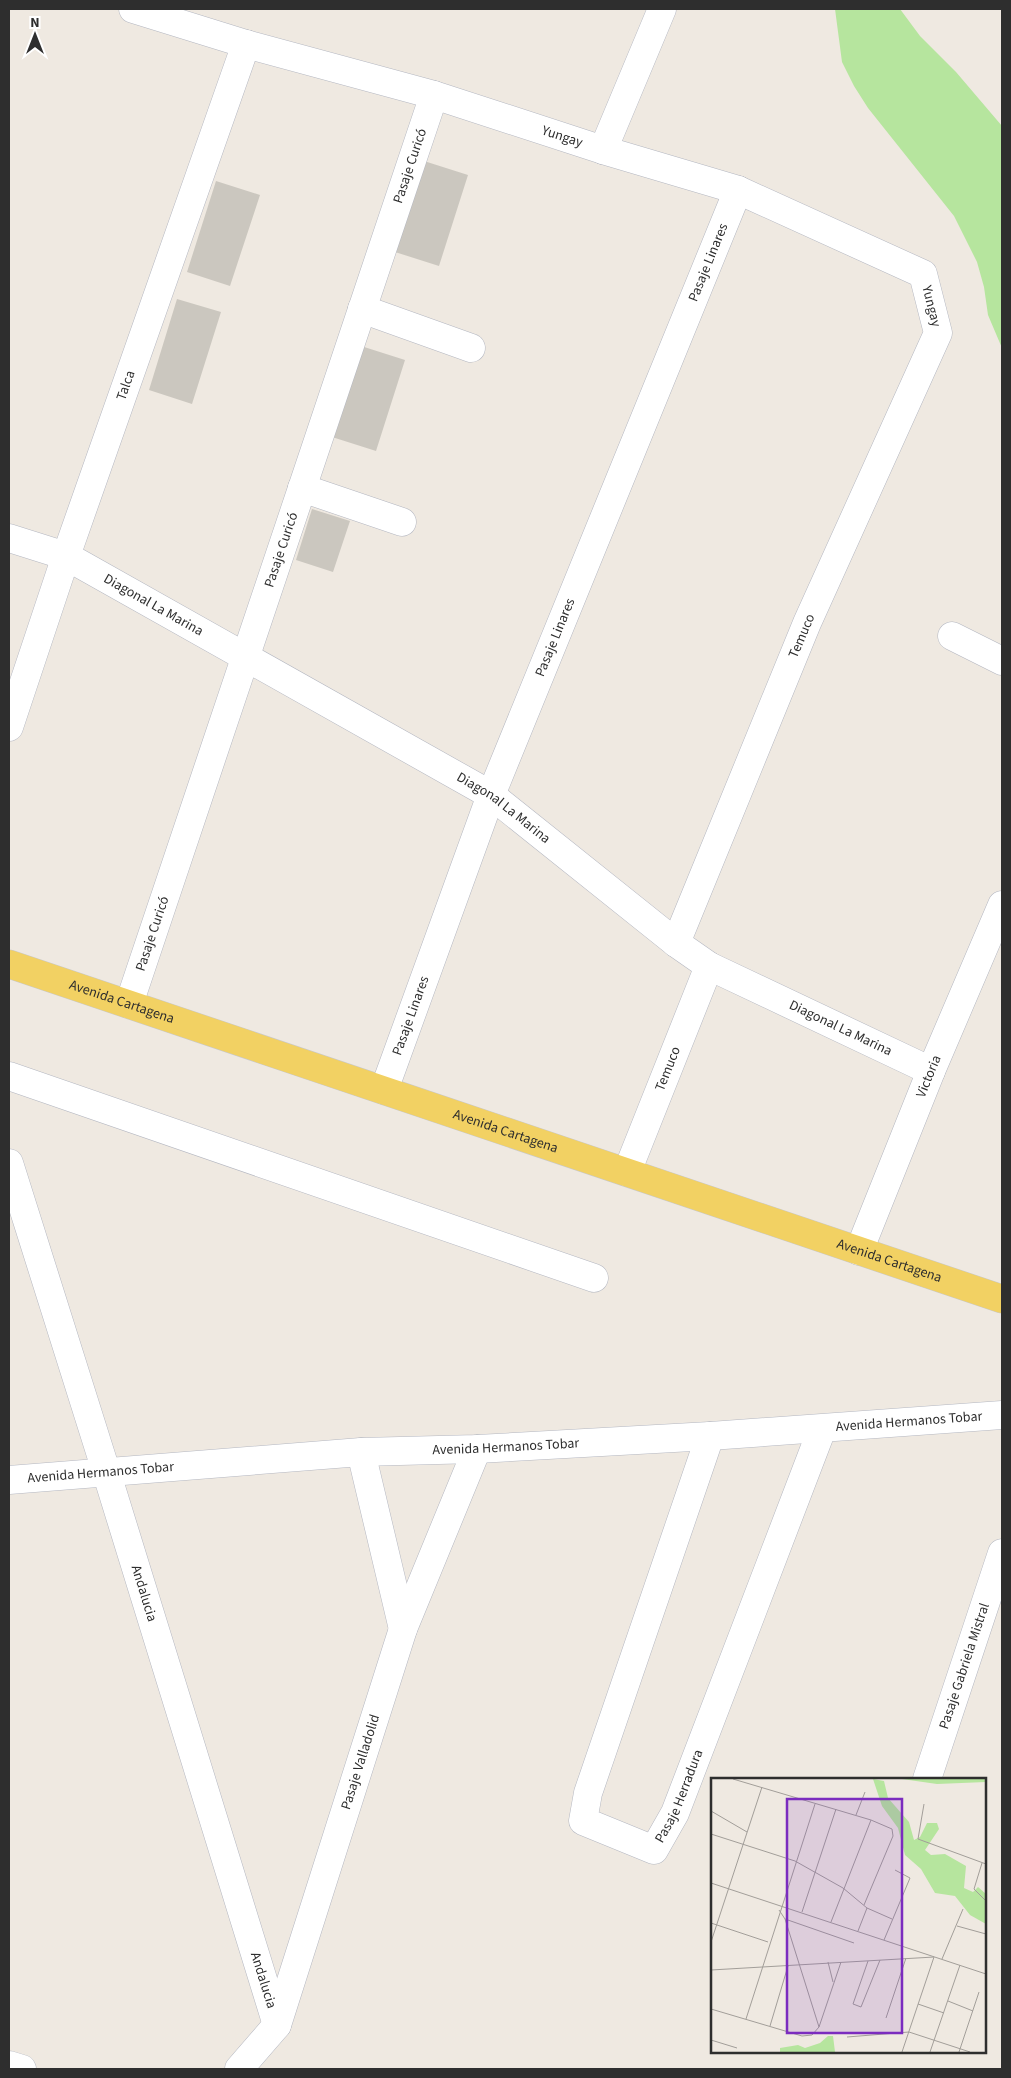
<svg xmlns="http://www.w3.org/2000/svg" width="1011" height="2078" font-family="'Source Sans 3',sans-serif">
	<style>
		.green { fill: #b6e59e }
		.building { fill: #cbc7bf }
		.lines { fill: none; stroke-linecap: round; stroke-linejoin: round }
		.minor-casing { stroke: #b4b7c1; stroke-width: 29 }
		.major-casing { stroke: #c9c9c9; stroke-width: 29 }
		.minor { stroke: #fff; stroke-width: 28 }
		.major { stroke: #f2d163; stroke-width: 28 }
		.labels { text-anchor: middle; dominant-baseline: central; stroke-width: 4; stroke-linejoin: round; paint-order: stroke }
		.street-label { font-size: 14px; fill: #2e2e2e; stroke: #fff }
		.inset-road { fill: none; stroke: #a29e99; stroke-width: 1 }
		.view { fill: #7b2cbf; fill-opacity: 0.15; stroke: #7b2cbf; stroke-width: 2.5 }
		.inset-edge { fill: none; stroke: #2e2e2e; stroke-width: 2.5 }
	</style>
	<rect width="100%" height="100%" fill="#efe9e1"/>
	<path class="green" d="M835,9H900L920,36L956,72L1002,126V348L988,315L984,287L977,262L954,216L868,108L854,86L842,62Z"/>
	<path class="building" d="M424,161L468,175L439,266L395,252Z
		M216,181L260,195L230,286L187,272Z
		M177,299L221,312L192,404L149,390Z
		M361,346L405,360L376,451L332,437Z
		M312,509L350,521L333,572L296,560Z"/>
	<g class="lines">
		<defs>
			<g id="minor">
				<path id="s1" d="M133,9L246,44L434,95L603,150L738,190L923,274L938,333L807,623L676,943"/>
				<path d="M603,150L662,9"/>
				<path d="M362,309L471,348"/>
				<path d="M302,488L402,522"/>
				<path id="s2" d="M9,538L66,556L491,795L676,943L709,966L931,1071"/>
				<path d="M952,636L1002,661"/>
				<path id="s3" d="M9,727L66,556L246,44"/>
				<path id="s4" d="M129,1004L434,95"/>
				<path d="M9,1076L594,1278"/>
				<path id="s5" d="M384,1090L491,795L738,190"/>
				<path id="s6" d="M9,1163L106,1471L277,2025"/>
				<path id="s7" d="M627,1172L709,966"/>
				<path id="s8" d="M859,1251L931,1071L1002,905"/>
				<path id="s9" d="M710,1436L588,1793L583,1821L654,1850L675,1813L822,1429"/>
				<path d="M361,1452L403,1629"/>
				<path id="s10" d="M9,1480L361,1452L477,1449L710,1436L1002,1415"/>
				<path id="s11" d="M927,1779L1002,1553"/>
				<path d="M9,2065L22,2069"/>
				<path id="s12" d="M239,2069L277,2025L403,1629L477,1449"/>
			</g>
			<g id="major">
				<path id="s13" d="M9,964L1002,1299"/>
			</g>
		</defs>
		<use href="#minor" class="minor-casing"/>
		<use href="#major" class="major-casing"/>
		<use href="#minor" class="minor"/>
		<use href="#major" class="major"/>
	</g>
	<g class="labels">
		<g class="street-label">
			<text stroke="none"><textPath href="#s1" startOffset="448">Yungay</textPath></text>
			<text stroke="none"><textPath href="#s4" startOffset="884">Pasaje Curicó</textPath></text>
			<text stroke="none"><textPath href="#s5" startOffset="889">Pasaje Linares</textPath></text>
			<text stroke="none"><textPath href="#s1" startOffset="868">Yungay</textPath></text>
			<text stroke="none"><textPath href="#s3" startOffset="361">Talca</textPath></text>
			<text stroke="none"><textPath href="#s4" startOffset="479">Pasaje Curicó</textPath></text>
			<text stroke="none"><textPath href="#s2" startOffset="160">Diagonal La Marina</textPath></text>
			<text transform="translate(802 636) rotate(-67)">Temuco</text>
			<text stroke="none"><textPath href="#s5" startOffset="484">Pasaje Linares</textPath></text>
			<text stroke="none"><textPath href="#s2" startOffset="565">Diagonal La Marina</textPath></text>
			<text stroke="none"><textPath href="#s4" startOffset="74">Pasaje Curicó</textPath></text>
			<text stroke="none"><textPath href="#s13" startOffset="119">Avenida Cartagena</textPath></text>
			<text stroke="none"><textPath href="#s5" startOffset="79">Pasaje Linares</textPath></text>
			<text stroke="none"><textPath href="#s2" startOffset="970">Diagonal La Marina</textPath></text>
			<text stroke="none"><textPath href="#s7" startOffset="111">Temuco</textPath></text>
			<text stroke="none"><textPath href="#s8" startOffset="188">Victoria</textPath></text>
			<text stroke="none"><textPath href="#s13" startOffset="524">Avenida Cartagena</textPath></text>
			<text stroke="none"><textPath href="#s13" startOffset="929">Avenida Cartagena</textPath></text>
			<text stroke="none"><textPath href="#s10" startOffset="902">Avenida Hermanos Tobar</textPath></text>
			<text stroke="none"><textPath href="#s10" startOffset="498">Avenida Hermanos Tobar</textPath></text>
			<text stroke="none"><textPath href="#s10" startOffset="92">Avenida Hermanos Tobar</textPath></text>
			<text stroke="none"><textPath href="#s6" startOffset="451">Andalucia</textPath></text>
			<text stroke="none"><textPath href="#s11" startOffset="119">Pasaje Gabriela Mistral</textPath></text>
			<text stroke="none"><textPath href="#s12" startOffset="334">Pasaje Valladolid</textPath></text>
			<text stroke="none"><textPath href="#s9" startOffset="542">Pasaje Herradura</textPath></text>
			<text stroke="none"><textPath href="#s6" startOffset="856">Andalucia</textPath></text>
		</g>
	</g>
	<g transform="translate(711 1778)">
		<rect width="275" height="275" fill="#efe9e1"/>
		<path d="M162,1L173,3L177,20L198,44L203,62L209,59L216,45H226L228,51L214,72L220,77L234,76L255,88L253,110L262,114L267,109L275,116V146L259,137L244,118L224,115L210,91L194,77L187,50L171,28ZM191,1H275V4L226,6ZM117,258H122L124,274H69V270L87,267L94,270L109,265Z" fill="#b6e59e"/>
		<path class="inset-road" d="M22,1L160,42L181,51L182,58L153,127M213,26L207,61L275,86M0,33L36,54M145,37L154,14M0,56L84,83L132,110L156,130L181,141M271,85L263,111L275,123M0,105L275,196M68,132L74,141L108,249M91,134L125,31M74,141L143,165M120,144L160,42M0,145L57,164M246,148L275,156M147,153L156,130M173,162L199,100L184,92M0,164L51,9M231,181L252,131M157,183L142,226L150,229L169,182M117,184L122,204M0,192L223,179L191,274M237,223L262,233M207,226L233,235M0,231L91,258L101,257L108,249L130,184M175,240L195,180M35,241L104,26M59,248L77,188M136,259L198,254L259,274M0,262L26,270M219,274L249,187M248,274L268,214"/>
		<path class="view" d="M76,21H191V255H76Z"/>
		<rect width="275" height="275" class="inset-edge"/>
	</g>
	<rect width="1011" height="2078" fill="none" stroke="#2e2e2e" stroke-width="20"/>
	<g transform="translate(35 35)" stroke="#ffffff" stroke-width="4" paint-order="stroke">
	<path d="M0-4L9 19L0 12L-9 19Z" fill="#2e2e2e"/>
	<text y="-8" font-size="14" font-weight="bold" text-anchor="middle" fill="#2e2e2e">N</text>
	</g>
</svg>
